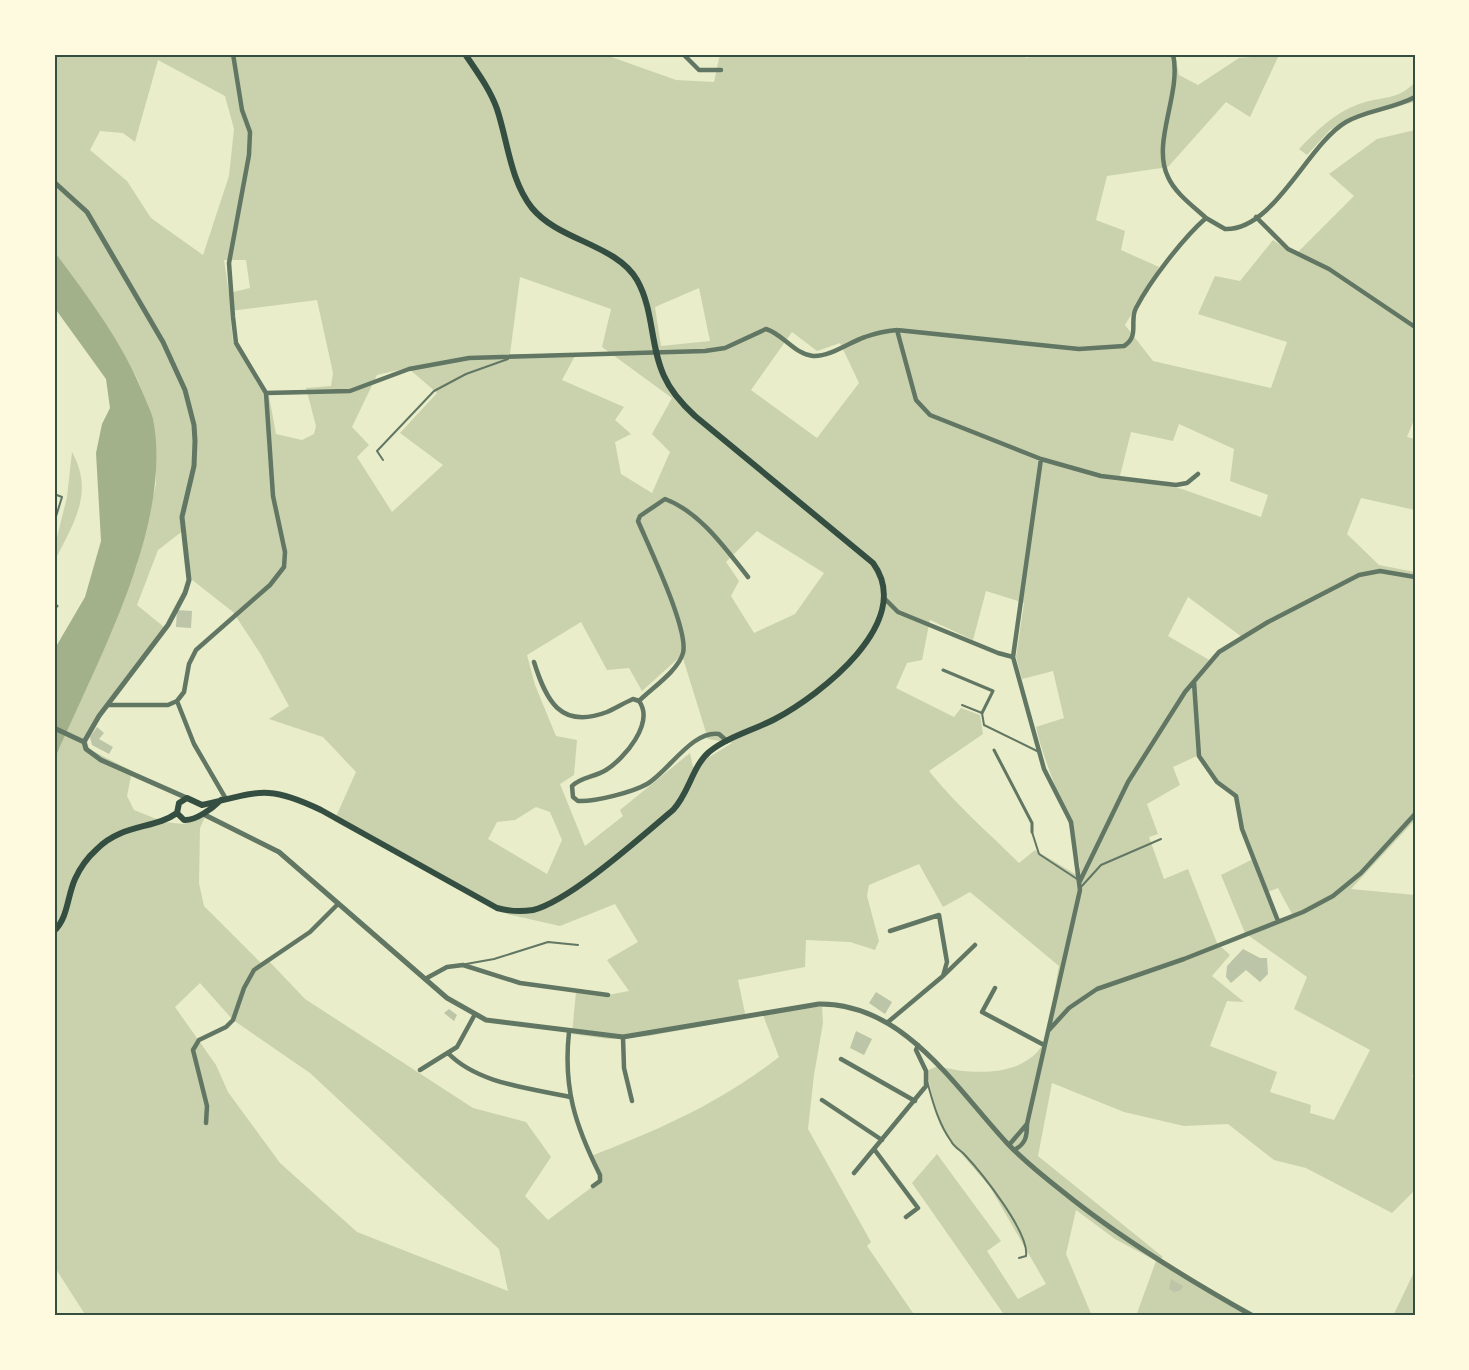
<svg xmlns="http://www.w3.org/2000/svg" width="1469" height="1370" font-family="'Archivo Narrow',sans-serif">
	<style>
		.green { fill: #cad2ad; fill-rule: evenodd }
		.water { fill: #a3b18a }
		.building { fill: #bcc5a7 }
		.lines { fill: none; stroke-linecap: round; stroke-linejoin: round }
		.service { stroke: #617663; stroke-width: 2 }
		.pedestrian { stroke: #617663; stroke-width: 3 }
		.minor { stroke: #617663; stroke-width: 4.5 }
		.tertiary { stroke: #617663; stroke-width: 5 }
		.secondary { stroke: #344e41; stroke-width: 6 }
		.neatline { fill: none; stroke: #344e41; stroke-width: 2 }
	</style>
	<rect width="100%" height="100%" fill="#e9edc9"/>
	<path class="green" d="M54,54H603L676,80L714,82L720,54H1024L1026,58L1041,54H1175L1179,75L1198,85L1239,58L1279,55L1250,117L1226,102L1168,167L1107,176L1096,220L1125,231L1121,250L1159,267L1125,325L1153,361L1271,388L1287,342L1198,314L1215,276L1240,281L1273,240L1295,255L1354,196L1329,174L1377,139L1415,130V417L1407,437L1415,439V510L1361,498L1347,534L1379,565L1415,572V820L1351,889L1415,895V1072L1412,1076L1415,1080V1190L1392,1213L1306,1168L1274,1160L1228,1124L1184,1126L1124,1112L1052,1083L1038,1156L1163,1257L1157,1260L1252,1316H1136L1156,1261L1115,1239L1076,1210L1066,1254L1092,1316H1005L912,1183L937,1154L1001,1241L987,1251L1018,1299L1046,1284L990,1187L949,1139L940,1124L926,1071L938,1066C969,1075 1021,1077 1041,1047C1049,1035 1055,984 1059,966L970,892L943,907L919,864L869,885L867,896L879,941L875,950L850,942L806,940L805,967L738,980L746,1018L649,1036L609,1039L572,1034L576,992L608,995L629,991L607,960L638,942L615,904L560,926L507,914L334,821L356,772L323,737L269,719L289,706L260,653L233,612L191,579L184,530L158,550L137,605L164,627L108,702L87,740L89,749L132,771L127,796L134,810L164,822L183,824L205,817L200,828L199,883L204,906L261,963L267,959L305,999L473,1108L526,1122L551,1157L525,1196L548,1220L600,1181L591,1156C659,1130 722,1102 779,1057L763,1015L822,1006L823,1023L814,1075L808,1129L871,1242L867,1246L915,1316H86L54,1266V761L137,564L156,484L154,423L138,380L111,333L54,251ZM158,60L225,96L234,129L229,176L203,255L151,218L127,181L90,150L100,131L123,133L135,142ZM224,260H246L250,288L229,293ZM520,277L611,309L602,347L672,398L652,434L670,452L652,493L621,474L615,442L631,434L615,420L624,407L562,380L576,354H510ZM699,288L710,341L661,346L655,307ZM317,300L333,373L331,386L306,388L316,426L314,434L302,440L276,434L269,396L233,342L230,311ZM792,332L817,351L840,343L859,383L817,438L751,390ZM408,368L437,393L400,433L443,465L392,512L357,457L369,445L352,427L377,375ZM1179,424L1234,449L1230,481L1268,495L1261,517L1182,489L1120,476L1131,432L1173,441ZM757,531L824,573L795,614L754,633L731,596L739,581L726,562ZM986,591L1024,603L1016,657L1022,679L1053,671L1064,718L1036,727C1047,775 1072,818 1080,867L1075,874L1035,850L1019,863C988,832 956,805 929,771L983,734L980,715L961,708L954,717L896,688L907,663L922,660L930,620L973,640ZM1188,597L1242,637L1211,661L1168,636ZM581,622L607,670L629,668L642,691L682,655L708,739L732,743L693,767L690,753L620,810L623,816L585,846L560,784L574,775L577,740L556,736L535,685L527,655ZM1197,756L1234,798L1253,859L1221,875L1245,933L1307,977L1294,1009L1370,1050L1334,1120L1310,1113L1311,1105L1270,1092L1277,1072L1210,1046L1227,1001L1244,1002L1212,976L1230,955L1217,943L1188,869L1164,879L1149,837L1158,834L1147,804L1180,785L1173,767ZM536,807L550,812L562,840L547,874L488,839L497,822L515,820ZM1278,888L1293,916L1278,921L1267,892ZM200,983L233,1020L310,1073L499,1249L508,1291L357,1232L280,1163L228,1092L216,1065L175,1007Z
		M1415,82V102L1361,113L1330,130L1307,155L1299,149C1316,131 1334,113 1359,104C1381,96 1398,101 1415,82Z
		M72,452C95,493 73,524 54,562V549L67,497Z
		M1415,1270V1316H1393Z"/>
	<path class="water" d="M54,251C88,297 124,344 145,398C148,406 153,415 154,424C171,531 95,664 54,761V650L85,597L101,541L96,453L102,424L110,408L106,379L54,307Z"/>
	<path class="building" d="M177,610L192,611L191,628L176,627Z
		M97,727L104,733L99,739L113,747L109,754L92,745L90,737Z
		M1243,949L1260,958H1267L1268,974L1260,982L1246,970L1231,983L1226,977L1227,966Z
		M876,992L892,1002L885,1014L869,1003Z
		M449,1009L457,1015L454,1021L444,1013Z
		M856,1031L872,1039L864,1055L850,1048Z
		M1171,1279L1183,1286L1181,1290L1174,1292L1169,1289Z"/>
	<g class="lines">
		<path class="service" d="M383,460L377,451L434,391L466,374L508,359
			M54,494L62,497L54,523
			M962,705L982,713L984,725L1039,752
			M1032,832L1039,854L1077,879
			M1081,887L1101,865L1161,839
			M466,964L494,959L548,942L578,945
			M927,1081C933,1102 938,1123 951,1141C954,1147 960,1150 964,1154C981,1172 1030,1233 1026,1256L1019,1258"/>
		<path class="pedestrian" d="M54,606H57
			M943,670L993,691L982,713
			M994,750L1032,823V832"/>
		<path class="minor" d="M683,54L699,70H721
			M1256,217L1288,249L1329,269L1415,327
			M1206,218L1225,229C1274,231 1307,145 1346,122C1367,110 1393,109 1415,97
			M897,330L916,400L930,415L1041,459L1101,476L1176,485L1187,483L1198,474
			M266,393L350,391L409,369L469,358L705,351L725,348L766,329C783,334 794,354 813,356C830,357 850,342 865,337C876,333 886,331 897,330L1079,349L1124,346C1140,336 1129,321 1136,308C1150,281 1183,238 1206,218C1193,206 1175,193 1168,177C1151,142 1182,94 1173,54
			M884,598L898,612L998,653L1013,657
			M534,662C546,700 560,730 607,712C616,708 624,703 633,699L639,701C655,723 624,759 606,770C595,777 581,777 572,786L573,797L578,801C595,802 633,792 647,784C669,771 692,730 719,734L727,741
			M1194,682L1199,756L1217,782L1236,796L1242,829L1278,921
			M177,701L184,692L189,664L196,650L270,585L284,567L285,552L273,496L266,393L236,343L233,317L229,263L249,155L250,132L242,110L233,54
			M177,701L194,744L226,799
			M639,701C652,688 678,671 683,653C689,630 649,547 638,521L640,516L665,499C700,512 725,548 748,577
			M108,705H168L177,701
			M1080,881L1128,782L1185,692L1219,652L1268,622L1359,575L1380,571L1415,577
			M943,976L975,945
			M425,979L447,967L463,965L520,983L608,995
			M995,988L982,1012L1044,1045
			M888,1022L943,976L947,962L939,915L890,931
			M1049,1030L1069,1008L1097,989L1184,959L1303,912L1333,896L1361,873L1415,814
			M569,1032C563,1088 575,1125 600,1175V1181L593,1186
			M623,1037L624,1068L632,1101
			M448,1053C478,1084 530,1088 570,1097
			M841,1059L915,1101
			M420,1070L457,1047L474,1016
			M822,1100L882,1140
			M206,1123L207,1106L193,1050L199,1040L226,1027L233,1020L244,988L254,970L310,932L338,904
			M1009,1145L1027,1124
			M874,1149L918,1208L906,1217
			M1014,1150C1026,1144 1027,1136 1027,1124L1080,890L1071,822L1044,769L1013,657L1041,459
			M854,1173L926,1086V1071L916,1050L918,1045"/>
		<path class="tertiary" d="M54,182L87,212L163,342L185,390L194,425L195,441L194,466L182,517L189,580L185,593L168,625L99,716L84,742
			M54,728L84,742
			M84,742L86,749L101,760L187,798
			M203,814L279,852L447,998L486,1020L623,1037L819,1004C904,1003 955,1087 1007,1143C1023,1160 1043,1176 1062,1191C1121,1239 1187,1279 1253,1316"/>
		<path class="secondary" d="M221,800C212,809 195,821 184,820L177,813L179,803L187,798L202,805C257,793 265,783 321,810L497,908C508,911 521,912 533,910C570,901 642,836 673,810C689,793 692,767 709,752C727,737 754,730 775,719C820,695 916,622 873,563L695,416C682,404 671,392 664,376C650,346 654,310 637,280C616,244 559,241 532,208C510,180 508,142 497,109C490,89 477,72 465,54
			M54,931C68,918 67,897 75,879C80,868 88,857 97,849C121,824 155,829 177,813"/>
	</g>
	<rect width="1469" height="1370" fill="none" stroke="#fefae0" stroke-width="111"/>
	<rect x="56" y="56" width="1358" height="1258" class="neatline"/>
</svg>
